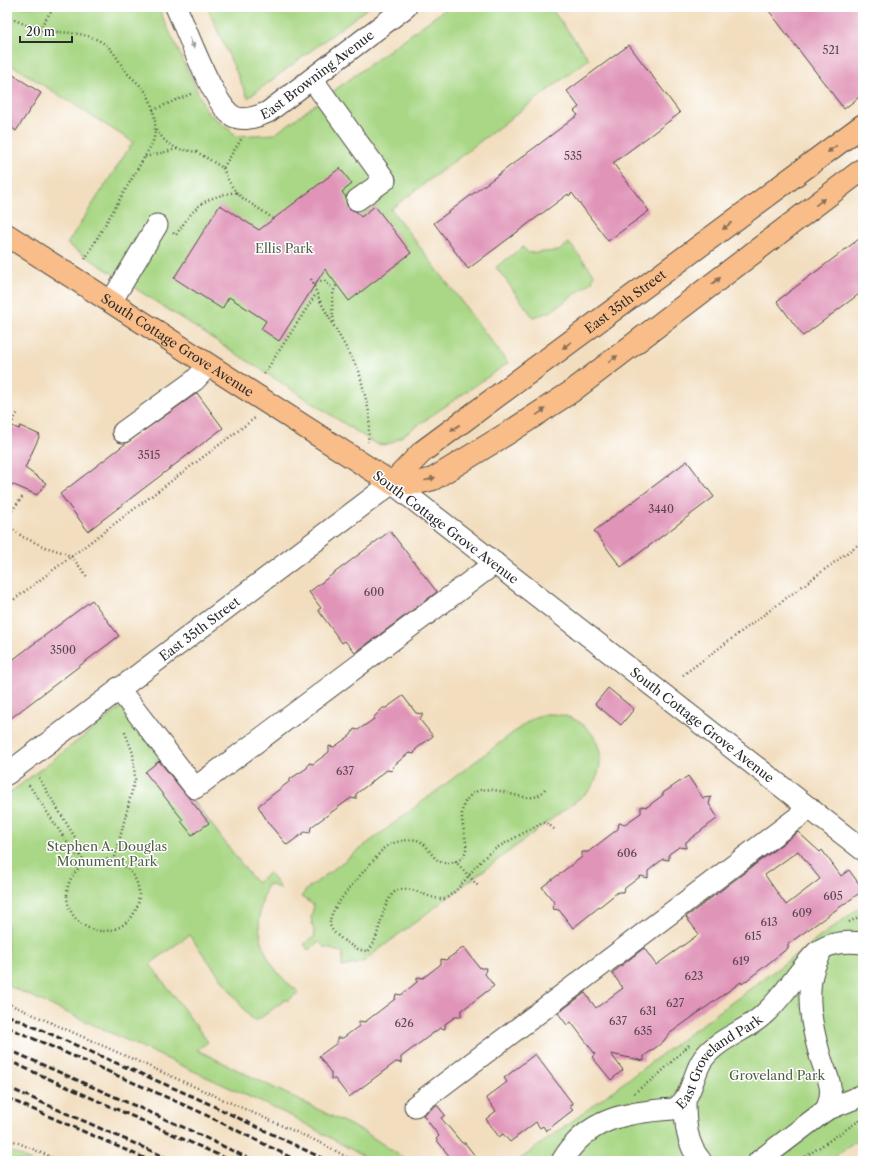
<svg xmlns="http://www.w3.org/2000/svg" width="870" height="1168" font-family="'Libre Caslon Text',serif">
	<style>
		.green { fill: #a9d785; stroke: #6a8158 }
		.building { fill: #e094b8; fill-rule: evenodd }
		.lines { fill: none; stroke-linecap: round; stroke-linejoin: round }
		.minor-casing { stroke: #494641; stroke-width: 23 }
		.major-casing { stroke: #494641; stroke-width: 24 }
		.path { stroke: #494641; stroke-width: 2.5; stroke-dasharray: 1 3; stroke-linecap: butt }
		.minor { stroke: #fff; stroke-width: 21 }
		.major { stroke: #f8bd88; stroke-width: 22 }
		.rail { stroke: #2b2b2b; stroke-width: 3; stroke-dasharray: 6 3; stroke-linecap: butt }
		.oneway { fill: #a0a0a0 }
		.oneway2 { fill: #876d55 }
		.labels { text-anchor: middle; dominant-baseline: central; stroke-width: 3; stroke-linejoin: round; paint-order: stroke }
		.number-label { font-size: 11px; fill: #58454e }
		.street-label { font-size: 13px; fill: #2b2b2b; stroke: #fff }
		.park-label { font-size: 13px; fill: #515f46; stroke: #fff }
	</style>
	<rect width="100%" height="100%" fill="#fff"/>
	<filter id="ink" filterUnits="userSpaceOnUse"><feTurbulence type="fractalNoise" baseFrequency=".025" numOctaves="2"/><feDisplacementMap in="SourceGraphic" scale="8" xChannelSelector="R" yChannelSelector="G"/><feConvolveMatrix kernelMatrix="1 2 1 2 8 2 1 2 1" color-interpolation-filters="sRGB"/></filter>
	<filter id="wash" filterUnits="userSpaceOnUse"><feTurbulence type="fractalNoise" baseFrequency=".012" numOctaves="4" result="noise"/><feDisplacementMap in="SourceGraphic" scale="16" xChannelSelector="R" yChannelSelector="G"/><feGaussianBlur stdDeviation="0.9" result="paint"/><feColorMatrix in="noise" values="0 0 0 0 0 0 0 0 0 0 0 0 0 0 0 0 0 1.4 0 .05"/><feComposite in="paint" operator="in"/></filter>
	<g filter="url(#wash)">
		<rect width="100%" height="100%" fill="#f2debf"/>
		<path class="green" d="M7,7H158L207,112L237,136L275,134L448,7H550L589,59L391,209L508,363L392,443L383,445L374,443L67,244L133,142L7,62Z
			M207,7H369L248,98Z
			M569,243L594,274L592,282L550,312L533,317L496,267L523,247L528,253L559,251Z
			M122,707L256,883L269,873L281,889L268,884C249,926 262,966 299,992L287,1001L286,999L258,1020H252L189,935L150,964L208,1042L197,1050L366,1133L408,1161H372L293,1117L7,985V795Z
			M546,714C591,712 616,754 589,791L361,963L342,967L343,953L324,947L319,942L308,950L304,944L315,936L311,918L314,905L301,897L306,890L526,723L535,717Z
			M863,905V1135L829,1161H518Z
			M7,1150L32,1161H7Z"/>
		<g id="blocks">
			<path class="building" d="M766,7H863V94L844,109Z
				M629,45L680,113L613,163L649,211L608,241L572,193L569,196L568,194L468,269L434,223L578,115L574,111L579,107L567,91Z
				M7,71L41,93L16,131L7,124Z
				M340,168L352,184L342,192L346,197L348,207L357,212L361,217L375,206L411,253L349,301L325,269L279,341L261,329L266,321L229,297L222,309L174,278L220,205L259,230Z
				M863,236V291L803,336L777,301Z
				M197,393L223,428L88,531L60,494L125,444Z
				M7,424L19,429L20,426L40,435L25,468L46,483L37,495L7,482Z
				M687,461L714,497L621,567L594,531Z
				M390,531L437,592L355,653L345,641L342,643L318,610L321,608L309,592Z
				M92,600L119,636L7,721V664Z
				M608,688L634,709L621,725L595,704Z
				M403,696L416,713L423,714L420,720L433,736L416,749L414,754L409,753L393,766L392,771L387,770L356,794V799L351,798L311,827L310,833L305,832L287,845L269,824L258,806L290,781V779L307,768L309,763L313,764L329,752V746L334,747L351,735L354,729L358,730L374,719L373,718L383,708H386Z
				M159,761L209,823L192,835L181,821L183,820L145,772Z
				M688,776L703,798L711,797L709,804L718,818L686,842V848L679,847L669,854V860L663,859L648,871V878L641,876L625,888L624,892H618L573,928L559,910L553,909L554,902L542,887L582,857V852H588L618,829L619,823L625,824L641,813V806L647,807L663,795V793Z
				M798,832L820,852L822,850L841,876L849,870L862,888L860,890L861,892L788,944V948L742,984L741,982L669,1034L662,1043L644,1056V1061L611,1054L623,1070L611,1080L592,1057L595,1054L571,1022L567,1025L558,1013L585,993L596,1008L623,988L612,973L644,948L656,965L699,934L686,917ZM798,851L820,879L786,905L765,875Z
				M464,947L480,968H486L485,974L494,986L461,1011V1017H455L445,1024V1029L440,1028L401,1057V1063L396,1062L349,1097L335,1079H331V1073L319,1056L337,1043V1038H343L359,1026V1021L365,1022L395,999L396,994L401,995L417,982V977L423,978L441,964V959L446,960Z
				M535,1054L573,1104L569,1106L573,1110L546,1131L543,1126L540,1128L536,1122L510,1142L503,1134L499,1137L486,1119L496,1111L486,1098L507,1082L504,1078Z
				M437,1105L445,1115L441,1118L462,1143H465L479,1161H453L436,1139L439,1136L423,1115Z"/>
		</g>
	</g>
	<g filter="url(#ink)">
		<use href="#blocks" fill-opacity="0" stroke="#494641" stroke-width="1"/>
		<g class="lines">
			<defs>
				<g id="minor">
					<path id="s1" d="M176,7C187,31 212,99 230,114C240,123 257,117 268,112L406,7"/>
					<path d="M312,79L385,180L357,200"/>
					<path d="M111,302L157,225"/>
					<path d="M123,432L195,380L209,365"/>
					<path d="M118,688L195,788L495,563"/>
					<path id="s2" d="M7,774L392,483L863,850"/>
					<path d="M819,957C803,984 811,1024 819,1052C825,1076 837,1085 826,1110"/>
					<path d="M685,1100C685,1122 686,1144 701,1161"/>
					<path d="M415,1106L810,808"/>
					<path id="s3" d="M562,1161C587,1118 627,1112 673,1109C692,1102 692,1074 703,1059C717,1039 744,1032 762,1016C784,997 797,972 817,952C831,942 846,941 863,943"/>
					<path d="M759,1161L826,1110L863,1095"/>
				</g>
				<g id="major">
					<path id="s4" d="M7,235L392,483"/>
					<path id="s5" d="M392,483L423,451L863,125"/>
					<path d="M392,483H417L433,479L508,433L571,392L863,169"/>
				</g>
			</defs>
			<use href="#minor" class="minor-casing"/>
			<use href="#major" class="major-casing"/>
			<path class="path" d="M7,17C20,22 34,29 47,31C65,33 82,32 98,40C111,46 117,58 124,69C130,78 141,84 147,94C155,108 158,129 152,144L85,259
				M39,29L54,7
				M153,110L193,93
				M156,130L166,142L178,149L197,152L223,168L242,138
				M145,157L177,149
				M223,168C227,178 231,187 239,195C249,204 263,210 273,219
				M173,233L176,235C195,206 202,198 236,192
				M311,279L320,301L359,371L370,416L368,442
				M313,284L319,281H325L333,289
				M334,322C332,309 330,296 337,284
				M264,374L316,294
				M11,425L18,412
				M7,517L24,495
				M7,525L23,537L45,547L65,553L73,558L88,578
				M7,599L12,601L255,418
				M683,675L863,541
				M39,778L82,849L80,855
				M29,785L75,854L80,855L86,864
				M545,789C530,813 492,776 471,795C446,816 484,853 454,862C431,868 432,845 417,840C413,839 407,840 402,841C395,842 389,844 383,849C371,864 331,905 330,921C329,930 337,935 343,940C352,946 358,951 368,951C382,939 381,889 403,889C416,888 430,900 445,899C463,888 474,864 492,851C507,841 525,833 541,823L546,822L555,830
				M67 895a36 36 0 1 1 72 0a36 36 0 1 1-72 0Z
				M114,861L135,779L133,753L124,730
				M455,861L479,887
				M849,922L863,915
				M7,1003L323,1144L354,1161
				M634,1093L658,1075L689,1045
				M7,1138L60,1161
				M799,1161L863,1118"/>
			<use href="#minor" class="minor"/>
			<use href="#major" class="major"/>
			<path class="rail" d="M7,1015L203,1101L328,1161
				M7,1027L198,1111L298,1161
				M7,1049L185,1128L254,1161
				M7,1060L232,1161
				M7,1087L174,1161
				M7,1098L151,1161"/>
		</g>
		<defs><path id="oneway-solid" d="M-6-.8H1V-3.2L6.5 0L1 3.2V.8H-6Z"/></defs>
		<use class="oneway" href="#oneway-solid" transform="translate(192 43) rotate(66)"/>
		<g class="oneway2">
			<use href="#oneway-solid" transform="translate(832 149) rotate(143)"/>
			<use href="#oneway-solid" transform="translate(820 202) rotate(-37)"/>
			<use href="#oneway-solid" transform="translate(727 226) rotate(143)"/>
			<use href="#oneway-solid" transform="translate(716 281) rotate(-37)"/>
			<use href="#oneway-solid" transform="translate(567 345) rotate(143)"/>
			<use href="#oneway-solid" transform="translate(613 359) rotate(-37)"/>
			<use href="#oneway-solid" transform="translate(541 412) rotate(-34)"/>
			<use href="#oneway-solid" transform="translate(455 428) rotate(145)"/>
			<use href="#oneway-solid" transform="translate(430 479) rotate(-18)"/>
		</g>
	</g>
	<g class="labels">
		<g class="number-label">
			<text x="831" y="50">521</text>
			<text x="573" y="156">535</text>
			<text x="149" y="455">3515</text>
			<text x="661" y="509">3440</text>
			<text x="374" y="592">600</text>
			<text x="63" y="650">3500</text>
			<text x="345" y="771">637</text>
			<text x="627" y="853">606</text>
			<text x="833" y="896">605</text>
			<text x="802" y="913">609</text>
			<text x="769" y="922">613</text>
			<text x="753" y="936">615</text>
			<text x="741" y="961">619</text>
			<text x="694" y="976">623</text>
			<text x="675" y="1003">627</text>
			<text x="648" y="1011">631</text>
			<text x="618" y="1021">637</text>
			<text x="404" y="1023">626</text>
			<text x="643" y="1031">635</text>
		</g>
		<g class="street-label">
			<text stroke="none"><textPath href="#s1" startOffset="222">East Browning Avenue</textPath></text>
			<text stroke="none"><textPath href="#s5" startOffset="296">East 35th Street</textPath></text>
			<text stroke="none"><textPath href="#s4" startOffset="203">South Cottage Grove Avenue</textPath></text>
			<text transform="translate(446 527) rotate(37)">South Cottage Grove Avenue</text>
			<text stroke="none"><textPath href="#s2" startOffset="241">East 35th Street</textPath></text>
			<text stroke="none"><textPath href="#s2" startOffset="876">South Cottage Grove Avenue</textPath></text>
			<text stroke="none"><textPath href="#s3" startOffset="197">East Groveland Park</textPath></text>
		</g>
		<g class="park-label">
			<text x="284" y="248">Ellis Park</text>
			<text x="107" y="846">Stephen A. Douglas<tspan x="107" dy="15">Monument Park</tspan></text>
			<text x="777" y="1075">Groveland Park</text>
		</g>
	</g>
	<rect width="870" height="1168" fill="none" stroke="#fff" stroke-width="24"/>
	<path d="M20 36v6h52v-6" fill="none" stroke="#2b2b2b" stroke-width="2"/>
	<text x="26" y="36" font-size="12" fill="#2b2b2b" stroke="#ffffff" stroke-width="3" paint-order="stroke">20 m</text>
</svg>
